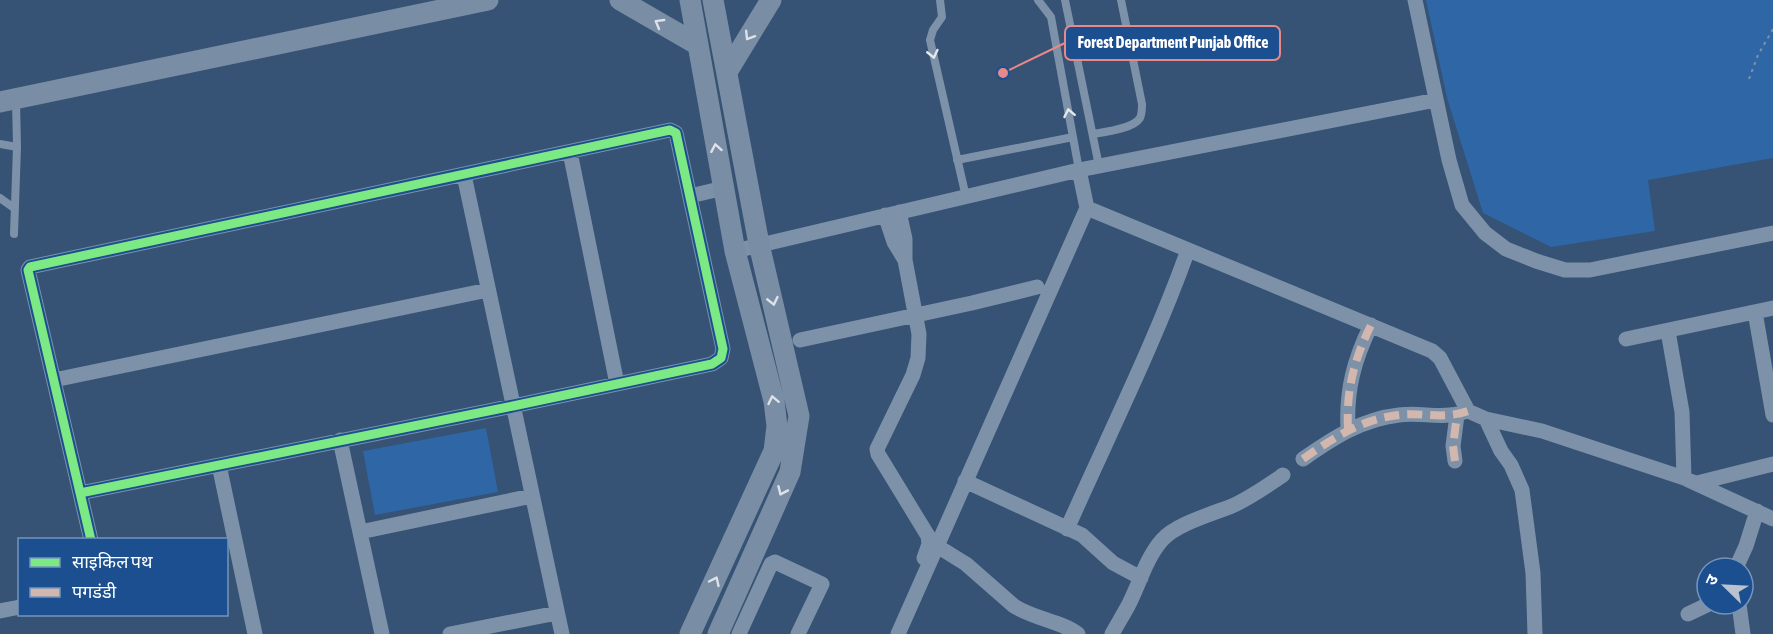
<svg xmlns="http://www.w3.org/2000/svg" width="1773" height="634" font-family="'Asap Condensed','Noto Sans Devanagari',sans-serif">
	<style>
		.green { fill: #2f66a5 }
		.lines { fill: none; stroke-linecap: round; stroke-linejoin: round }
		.path { stroke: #7d92a8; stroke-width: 2; stroke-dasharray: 3 4.5; stroke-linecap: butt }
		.lane { stroke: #7d92a8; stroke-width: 8 }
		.street { stroke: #7d92a8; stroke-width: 15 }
		.secondary { stroke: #798da4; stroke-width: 21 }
		.quiet { stroke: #d1b7ad; stroke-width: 8; stroke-dasharray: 15 8; stroke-linecap: butt }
		.cycleway-casing { stroke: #1b4f8f; stroke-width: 13 }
		.cycleway { stroke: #7ce984; stroke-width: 9 }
		.oneway { stroke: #dee2e8 }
		.oneway2 { stroke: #e5e9ee }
		.leader { fill: none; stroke: #e88989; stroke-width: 2 }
		.callout-dot { fill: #e88989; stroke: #1b4f8f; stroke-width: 2 }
		.callout { fill: #1b4f8f; stroke: #e88989; stroke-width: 2 }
		.callout-label { font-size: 16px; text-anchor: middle; font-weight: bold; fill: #fff }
	</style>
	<rect width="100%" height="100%" fill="#365274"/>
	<path class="green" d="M1426,0H1773V158L1648,180L1655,231L1551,247L1483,213L1447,98Z
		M486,428L498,492L375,515L363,451Z"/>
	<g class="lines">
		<path class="path" d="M1749,79L1758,55L1773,29"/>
		<path class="lane" d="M940,0L942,17L933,30L930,40L966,197
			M1038,0L1051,17L1079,170
			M1065,0L1099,166
			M1093,134C1105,132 1133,129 1140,118C1142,114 1142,108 1142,104L1121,0
			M0,144L17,147
			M957,160L1073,137
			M0,198L14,208
			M14,234L17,147L16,100"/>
		<path class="street" d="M1415,0L1449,160L1462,205L1485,233L1506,249L1536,261L1565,270H1590L1773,233
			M570,152L617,384
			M464,175L562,634
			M690,196L724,188
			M1087,208L1432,351L1440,358L1468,411L1486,419L1542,431L1684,478L1773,519
			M899,212L905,239V260
			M885,215L894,242L905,260L919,334L918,358L913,375L877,449L878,454L928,536L929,544L924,558
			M735,251L1079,170L1436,100
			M1755,312L1773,415
			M1668,331L1682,412L1684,478
			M1626,339L1773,308
			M800,340L972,303L1037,287
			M54,380L488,290
			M1486,419L1501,451L1511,465L1522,490L1533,573L1535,634
			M1348,429C1346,390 1354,360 1371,325
			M340,440L382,634
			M1303,459C1333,438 1362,419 1399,415C1424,412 1442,420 1468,411
			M1455,461L1453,446L1457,415
			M219,465L255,634
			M965,481L1082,535L1113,563L1141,578
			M1697,483L1773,464
			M80,493L513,406L712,364L721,358L723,349L676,133L670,130L30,267L28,270L91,540
			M1067,529C1108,436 1154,345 1188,250
			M360,532L532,496
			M937,546L966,564L1014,606C1034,619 1061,621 1078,634
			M1736,568L1746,546L1757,511
			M1739,604L1743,634
			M0,611L20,607
			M1688,614L1709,604
			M450,634L557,613
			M739,634L771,564L775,562L822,584L798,634
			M898,634L1087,208L1079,170
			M1112,634C1117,625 1123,615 1128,606C1139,585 1146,558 1162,540C1176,524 1212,514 1232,506C1250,498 1267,486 1283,475"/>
		<path class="secondary" d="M620,0L698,45
			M690,0L735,251L774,401L777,426L774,451L690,634
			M713,0L759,244L799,416L790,472L718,634
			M727,72L771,0
			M0,102L488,0"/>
		<path class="quiet" d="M1348,429C1346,390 1354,360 1371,325
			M1303,459C1333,438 1362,419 1399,415C1424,412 1442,420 1468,411
			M1455,461L1453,446L1457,415"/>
		<defs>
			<path id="cycleway" d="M80,493L513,406L712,364L721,358L723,349L676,133L670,130L30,267L28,270L91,540"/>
		</defs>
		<use href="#cycleway" class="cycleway-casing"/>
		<use href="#cycleway" class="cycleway"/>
	</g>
	<defs><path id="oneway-chevron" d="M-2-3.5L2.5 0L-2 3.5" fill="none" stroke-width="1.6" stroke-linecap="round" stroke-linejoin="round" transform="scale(1.5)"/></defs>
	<g class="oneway">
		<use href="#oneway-chevron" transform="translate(659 23) rotate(-150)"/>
		<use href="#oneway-chevron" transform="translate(749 36) rotate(122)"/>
		<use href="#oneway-chevron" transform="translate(716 148) rotate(-100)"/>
		<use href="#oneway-chevron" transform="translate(773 301) rotate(77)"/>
		<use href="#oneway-chevron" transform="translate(773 400) rotate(-102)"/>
		<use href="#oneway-chevron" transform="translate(782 491) rotate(114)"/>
		<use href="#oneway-chevron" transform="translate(715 581) rotate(-65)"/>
	</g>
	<g class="oneway2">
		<use href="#oneway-chevron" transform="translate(933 54) rotate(77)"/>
		<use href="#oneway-chevron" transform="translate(1069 113) rotate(-101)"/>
	</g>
	<path class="leader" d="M1003 73L1065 43"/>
	<circle class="callout-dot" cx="1003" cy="73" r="6"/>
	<rect class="callout" x="1065" y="26" width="215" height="34" rx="6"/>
	<g class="callout-label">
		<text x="1173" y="48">Forest Department Punjab Office</text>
	</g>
	<rect x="18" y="538" width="210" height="78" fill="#1b4f8f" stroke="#7695bc" stroke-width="1.5"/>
	<rect x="30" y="558" width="30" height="9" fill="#7ce984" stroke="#7695bc" stroke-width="1.5"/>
	<text x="72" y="568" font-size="18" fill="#ffffff">साइकिल पथ</text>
	<rect x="30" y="588" width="30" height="9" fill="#d1b7ad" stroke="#7695bc" stroke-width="1.5"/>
	<text x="72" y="598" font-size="18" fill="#ffffff">पगडंडी</text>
	<g transform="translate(1725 586) rotate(294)"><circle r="28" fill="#1b4f8f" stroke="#7695bc" stroke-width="1.5"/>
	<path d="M0-4.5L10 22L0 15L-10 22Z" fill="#b9c2ce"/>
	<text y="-9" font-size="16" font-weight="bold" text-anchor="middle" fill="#ffffff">उ</text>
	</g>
</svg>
